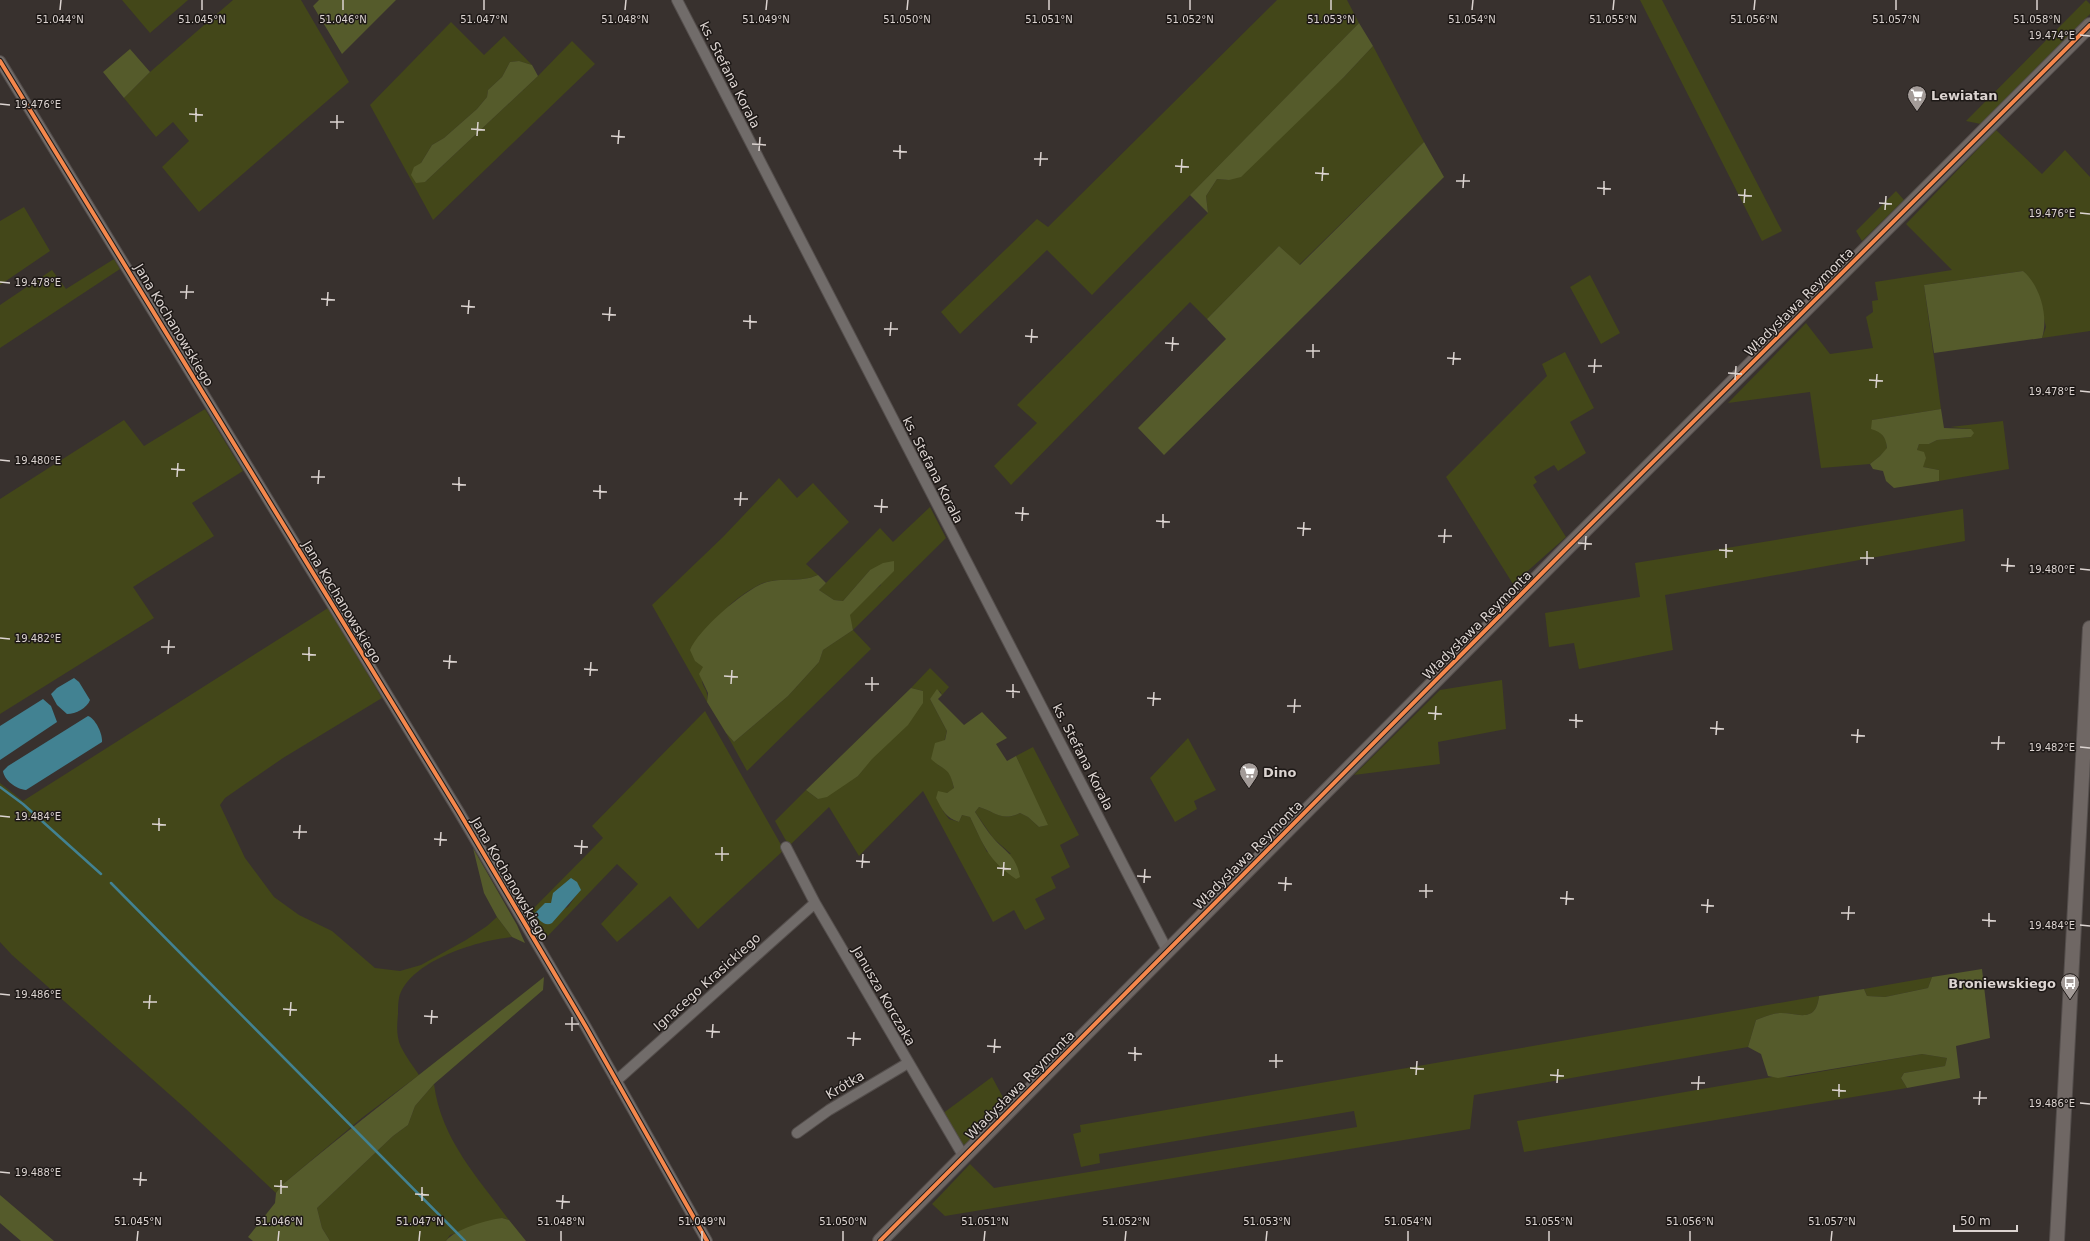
<svg xmlns="http://www.w3.org/2000/svg" width="2090" height="1241" font-family="'DejaVu Sans',sans-serif">
	<style>
		.green { fill: #434719; fill-rule: evenodd }
		.forest { fill: #555b2b }
		.water { fill: #428292 }
		.lines { fill: none; stroke-linecap: round; stroke-linejoin: round }
		.stream { stroke: #428292; stroke-width: 2.5 }
		.street-casing { stroke: #544e4c; stroke-width: 12 }
		.secondary-casing { stroke: #544e4c; stroke-width: 16 }
		.street { stroke: #716c6a; stroke-width: 10 }
		.secondary { stroke: #6f6764; stroke-width: 14 }
		.cycleway-casing { stroke: #1e1917; stroke-width: 6 }
		.cycleway { stroke: #f5874c; stroke-width: 4 }
		.ticks { fill: none; stroke: #dcd4d1; stroke-width: 1.5 }
		.labels { text-anchor: middle; dominant-baseline: central; stroke-width: 3; stroke-linejoin: round; paint-order: stroke }
		.street-label { font-size: 13px; fill: #dcd4d1; stroke: #1e1917 }
		.poi-label { font-size: 13px; font-weight: bold; fill: #dcd4d1; stroke: #1e1917; text-anchor: start }
		.ticks-label { font-size: 10px; text-anchor: middle; fill: #dcd4d1; stroke: #1e1917; stroke-width: 3; stroke-linejoin: round; paint-order: stroke }
	</style>
	<rect width="100%" height="100%" fill="#38312e"/>
	<path class="green" d="M122,0H188L150,33Z
		M233,0H301L349,82L199,212L162,167L189,141L173,122L156,137L124,98L150,72Z
		M1277,0H1347L1359,23L1092,295L1047,250L960,334L941,312L1037,219L1048,227Z
		M1640,0H1662L1782,231L1762,241Z
		M2086,0L2090,4V14L1981,124L1966,121Z
		M451,22L484,55L504,36L532,65L519,61L510,62L502,77L488,90L487,97L477,109L444,138L432,145L421,163L425,182L538,76L572,41L595,64L433,220L370,105Z
		M1373,46L1424,142L1299,265L1279,246L1207,319L1190,302L1011,485L994,466L1037,423L1017,405L1208,213L1206,196L1217,179L1229,180L1344,77Z
		M1996,130L2042,174L2065,150L2090,177V331L2042,338L2046,327L2037,290L2023,271L1924,285L1941,409L1872,420L1886,440L1887,449L1880,456L1870,464L1821,468L1810,392L1728,403L1806,323L1830,354L1873,348L1866,317L1873,312L1872,301L1878,300L1875,282L1952,270L1906,224Z
		M1896,191L1904,200L1862,241L1856,231Z
		M24,207L50,251L0,285V221Z
		M114,259L120,269L0,348V305L52,270L66,289Z
		M1590,275L1620,333L1601,344L1570,287Z
		M1565,352L1594,408L1570,422L1586,453L1558,471L1554,465L1534,477L1537,482L1533,485L1566,537L1513,584L1446,477L1547,376L1542,364Z
		M205,409L243,471L192,503L214,536L133,587L154,618L0,714V499L124,420L144,446Z
		M2003,421L2009,469L1939,481V470L1923,467L1917,450L1919,444H1929L1937,440L1971,437V429L1950,427Z
		M779,478L797,498L813,483L849,522L806,564L818,575C800,583 781,577 763,583C753,587 729,603 724,612C716,628 704,662 702,679C702,689 709,688 707,702L652,605L723,537Z
		M930,507L946,538L853,630L871,649L747,771L726,733L734,742L788,696L819,662L823,650L853,630L849,615L864,598L881,585L870,570L843,601L834,600L819,590L880,528L893,542Z
		M1963,509L1965,541L1665,595L1673,650L1579,669L1574,643L1549,647L1545,613L1640,597L1635,563Z
		M328,608L382,698L283,758L225,798L220,805L245,858L274,897L299,915L332,931L375,968L400,971L421,965L466,940L487,926L497,917L512,937C479,940 408,961 399,998C398,1003 398,1009 398,1014C397,1025 396,1036 401,1047C406,1057 413,1066 419,1075L363,1117L282,1185L276,1193L186,1109L12,955L0,942V783L23,801Z
		M930,668L949,687L942,695L940,691L930,699L947,731L938,765C951,771 951,775 954,789L947,793L943,811L949,819L959,822L962,815L970,817L987,852L1011,854L993,838L975,812L979,807C996,812 1002,822 1020,813L1028,817L1039,827L1047,825L1016,756L1033,747L1079,835L1060,845L1070,867L1051,877L1056,888L1035,899L1045,919L1025,930L1014,910L993,922L923,791L859,856L829,807L789,846L775,821L806,790L818,799L858,776L923,691L911,688Z
		M1502,680L1506,729L1438,742L1440,764L1354,775L1440,690Z
		M705,711L784,850L698,929L670,896L617,942L601,924L638,884L617,864L543,941L528,914L603,838L592,826ZM577,894L568,907L540,919L536,916L537,911L551,903L552,900Z
		M1188,738L1216,790L1194,801L1197,809L1175,822L1150,778Z
		M1932,977L1928,988L1885,997L1867,996L1864,989Z
		M1819,996C1816,1024 1798,1013 1781,1013C1773,1013 1764,1017 1756,1020L1748,1047L1474,1095L1470,1129L945,1216L932,1204L970,1164L994,1188L1357,1127L1354,1111L1099,1154L1100,1163L1081,1167L1073,1134L1081,1132L1080,1125Z
		M1922,1054L1947,1058L1945,1066L1904,1073L1901,1078L1907,1088L1524,1152L1517,1121L1772,1077H1790Z
		M992,1077L1005,1101L967,1144C955,1148 947,1123 942,1114Z
		M434,1084C441,1139 478,1178 509,1220L502,1218L450,1235L446,1241H330L322,1228L317,1208L393,1136L408,1125L415,1106Z"/>
	<path class="forest" d="M319,0H396L342,54L313,6Z
		M1359,23L1373,46L1344,77L1241,177L1229,180L1217,179L1206,196L1208,213L1190,195Z
		M130,49L150,72L124,98L103,72Z
		M519,61L532,65L538,76L425,182L416,183L411,175L414,167L421,163L432,145L444,138L477,109L487,97L488,90L502,77L510,62Z
		M1424,142L1444,177L1164,455L1138,428L1226,339L1207,319L1279,246L1300,265Z
		M2023,271C2040,285 2049,317 2042,338L1934,353L1924,285Z
		M1941,409L1944,428L1971,429L1974,433L1971,437L1937,440L1929,444H1919L1917,450L1924,452L1926,458L1923,467L1939,470V481L1894,488L1886,481L1883,471L1873,469L1870,464L1880,456L1887,448C1886,437 1882,432 1871,429L1872,420Z
		M894,561V571L850,615L853,630L823,650L819,662L788,696L734,742L726,733L707,702L708,693L699,674L703,667L695,661L690,650C698,630 743,591 764,583C781,577 800,583 818,575L826,583L819,590L834,600L843,601L870,570L883,563Z
		M911,688L923,691V703L908,725L872,759L858,776L827,797L818,799L806,790Z
		M937,689L942,695L938,699L964,725L982,712L1007,738L996,744L1007,761L1016,756L1048,825L1039,827L1028,817L1020,813C1001,822 996,812 979,807L975,812C981,821 987,831 994,839C1007,853 1016,856 1020,877L1016,879C988,860 984,846 970,817L962,815L959,822C946,818 942,810 936,798L938,791L947,793L954,788C949,766 945,772 931,759L935,743L945,740L947,731L930,699Z
		M473,848L517,925L525,943L512,937L497,917L484,893Z
		M1982,969L1990,1038L1956,1046L1960,1078L1907,1088L1901,1078L1904,1073L1945,1066L1947,1058L1922,1054L1778,1078L1768,1076L1761,1054L1748,1047L1756,1020C1764,1017 1773,1013 1781,1013C1798,1013 1816,1024 1819,996L1864,989L1867,996L1885,997L1928,988L1932,977Z
		M544,977L543,990L434,1084L415,1106L408,1125L393,1136L317,1208L322,1228L330,1241H253L248,1237L275,1203L276,1193L282,1185C368,1113 457,1046 544,977Z
		M0,1195L54,1241H21L0,1223Z
		M502,1218L509,1220L526,1241H446C455,1229 487,1220 502,1218Z"/>
	<path class="water" d="M74,678L79,682L90,700C87,708 76,714 67,714L57,705L51,694L57,688Z
		M43,699L51,706L57,722L0,760V726Z
		M88,716C95,718 103,734 102,742L26,790C16,789 4,780 3,771L8,766Z
		M571,878L577,882L581,890L552,923C545,927 538,920 535,913L545,903H551L553,893Z"/>
	<g class="lines">
		<path class="stream" d="M0,787L23,804L101,874
			M111,883L465,1241"/>
		<defs>
			<path id="street" d="M677,0L1167,950
				M0,61L459,812L586,1027L707,1241
				M786,847L815,903L964,1157
				M616,1081L815,903
				M797,1133L829,1110L908,1063"/>
			<path id="secondary" d="M880,1241L1564,551L2090,25
				M2057,1241L2090,628"/>
		</defs>
		<use href="#street" class="street-casing"/>
		<use href="#secondary" class="secondary-casing"/>
		<use href="#street" class="street"/>
		<use href="#secondary" class="secondary"/>
		<defs>
			<path id="cycleway" d="M0,61L459,812L586,1027L707,1241
				M880,1241L1564,551L2090,25"/>
		</defs>
		<use href="#cycleway" class="cycleway-casing"/>
		<use href="#cycleway" class="cycleway"/>
	</g>
	<path class="ticks" d="M60,10L61,0M202,10V0M343,10V0M484,10V0M625,10L626,0M766,10L767,0M907,10L908,0M1049,10V0M1190,10V0M1331,10V0M1472,10L1473,0M1613,10L1614,0M1754,10L1755,0M1896,10V0M2037,10V0M2080,35L2090,36M0,104L10,105M189,114L203,115M196,122V108M330,122H344M337,129V115M471,129L485,130M477,136L478,122M611,136L625,137M618,144L619,130M752,144L766,145M759,151L760,137M893,151L907,152M900,159V145M1034,159H1048M1040,166L1041,152M1175,166L1189,167M1181,173L1182,159M1315,173L1329,174M1322,181L1323,167M1456,181H1470M1463,188L1464,174M1597,188L1611,189M1604,195V181M1738,195L1752,196M1744,203L1745,189M1879,203L1892,204M1885,210L1886,196M2080,213L2090,214M0,282L10,283M180,292H194M186,299L187,285M321,299L335,300M327,306L328,292M461,306L475,307M468,314L469,300M602,314L616,315M609,321L610,307M743,321L757,322M750,329V315M884,329H898M890,336L891,322M1025,336L1038,337M1031,343L1032,329M1165,343L1179,344M1172,351L1173,337M1306,351H1320M1313,358V344M1447,358L1461,359M1453,365L1454,352M1588,366H1602M1594,373L1595,359M1728,373L1742,374M1735,380L1736,366M1869,380L1883,381M1876,388L1877,374M2080,391L2090,392M0,460L10,461M171,469L185,470M177,477L178,463M311,477H325M318,484L319,470M452,484L466,485M459,491V477M593,491L607,492M600,499V485M734,499H748M740,506L741,492M874,506L888,507M881,513L882,499M1015,513L1029,514M1022,521L1023,507M1156,521L1170,522M1163,528V514M1297,528L1311,529M1303,536L1304,522M1438,536H1452M1444,543L1445,529M1578,543L1592,544M1585,550L1586,536M1719,550L1733,551M1726,558V544M1860,558H1874M1867,565V551M2001,565L2015,566M2080,569L2090,570M2007,572L2008,558M0,638L10,639M161,647H175M168,654L169,640M302,654L316,655M309,661V647M443,661L457,662M449,669L450,655M584,669L598,670M590,676L591,662M724,676L738,677M731,684L732,670M865,684H879M872,691V677M1006,691L1020,692M1013,698V684M1147,698L1161,699M1153,706L1154,692M1287,706H1301M1294,713L1295,699M1428,713L1442,714M1435,720L1436,706M1569,720L1583,721M1576,728V714M1710,728L1724,729M1716,735L1717,721M1851,735L1865,736M1857,743L1858,729M1991,743H2005M2080,747L2090,748M1998,750L1999,736M0,816L10,817M152,824L166,825M159,831V818M293,832H307M299,839L300,825M434,839L447,840M440,846L441,832M574,846L588,847M581,854L582,840M715,854H729M722,861V847M856,861L870,862M862,868L863,854M997,868L1011,869M1003,876L1004,862M1137,876L1151,877M1144,883L1145,869M1278,883L1292,884M1285,891L1286,877M1419,891H1433M1426,898V884M1560,898L1574,899M1566,905L1567,891M1701,905L1714,906M1707,913L1708,899M1841,913H1855M1848,920L1849,906M1982,920L1996,921M2080,925L2090,926M1989,927V913M0,994L10,995M143,1002H157M149,1009L150,995M283,1009L297,1010M290,1016L291,1002M424,1016L438,1017M431,1024L432,1010M565,1024H579M572,1031V1017M706,1031L720,1032M712,1038L713,1024M847,1038L861,1039M853,1046L854,1032M987,1046L1001,1047M994,1053L995,1039M1128,1053L1142,1054M1135,1061V1047M1269,1061H1283M1276,1068V1054M1410,1068L1424,1069M1416,1075L1417,1061M1550,1075L1564,1076M1557,1083L1558,1069M1691,1083H1705M1698,1090L1699,1076M1832,1090L1846,1091M1839,1097V1084M1973,1098H1987M2080,1103L2090,1104M1979,1105L1980,1091M0,1172L10,1173M133,1179L147,1180M140,1186L141,1172M274,1186L288,1187M281,1194V1180M415,1194L429,1195M422,1201V1187M556,1201L570,1202M562,1209L563,1195M137,1241L138,1231M278,1241L279,1231M419,1241L420,1231M561,1241V1231M702,1241V1231M843,1241V1231M984,1241L985,1231M1125,1241L1126,1231M1266,1241L1267,1231M1408,1241V1231M1549,1241V1231M1690,1241V1231M1831,1241L1832,1231"/>
	<defs>
		<symbol id="supermarket-pin" viewBox="-11 -11 22 30"><path d="M0 17L-7.5 6A9.5 9.5 0 1 1 7.5 6Z" fill="#a39b98" stroke="#1e1917"/><path d="M-6-5.5h2.5l.6 2H6L4.5 2H-2.5L-4.4-4H-6ZM-1.5 3.2a1.3 1.3 0 1 0 .1 0ZM3 3.2a1.3 1.3 0 1 0 .1 0Z" fill="#fff"/></symbol>
		<symbol id="bus-pin" viewBox="-11 -11 22 30"><path d="M0 17L-7.5 6A9.5 9.5 0 1 1 7.5 6Z" fill="#a39b98" stroke="#1e1917"/><path d="M-5-6H5V4H4V6H2V4H-2V6H-4V4H-5ZM-3.5-4V0h7V-4ZM-3.5 1.2v1.5H-2V1.2ZM2 1.2v1.5H3.5V1.2Z" fill="#fff"/></symbol>
	</defs>
	<g fill-rule="evenodd">
		<use href="#supermarket-pin" x="1906" y="84" width="22" height="30"/>
		<use href="#supermarket-pin" x="1238" y="761" width="22" height="30"/>
		<use href="#bus-pin" x="2059" y="972" width="22" height="30"/>
	</g>
	<g class="labels">
		<g class="street-label">
			<text transform="translate(730 75) rotate(63)">ks. Stefana Korala</text>
			<text transform="translate(1799 302) rotate(-45)">Władysława Reymonta</text>
			<text transform="translate(174 325) rotate(59)">Jana Kochanowskiego</text>
			<text transform="translate(933 470) rotate(63)">ks. Stefana Korala</text>
			<text transform="translate(342 602) rotate(59)">Jana Kochanowskiego</text>
			<text transform="translate(1477 625) rotate(-45)">Władysława Reymonta</text>
			<text transform="translate(1083 757) rotate(63)">ks. Stefana Korala</text>
			<text transform="translate(1248 855) rotate(-45)">Władysława Reymonta</text>
			<text transform="translate(510 879) rotate(60)">Jana Kochanowskiego</text>
			<text transform="translate(707 982) rotate(-42)">Ignacego Krasickiego</text>
			<text transform="translate(884 996) rotate(60)">Janusza Korczaka</text>
			<text transform="translate(845 1085) rotate(-31)">Krótka</text>
			<text transform="translate(1020 1085) rotate(-45)">Władysława Reymonta</text>
		</g>
		<g class="poi-label">
			<text x="1931" y="95">Lewiatan</text>
			<text x="1263" y="772">Dino</text>
			<text x="2056" y="983" text-anchor="end">Broniewskiego</text>
		</g>
	</g>
	<g class="ticks-label">
		<text x="60" y="23">51.044°N</text>
		<text x="202" y="23">51.045°N</text>
		<text x="343" y="23">51.046°N</text>
		<text x="484" y="23">51.047°N</text>
		<text x="625" y="23">51.048°N</text>
		<text x="766" y="23">51.049°N</text>
		<text x="907" y="23">51.050°N</text>
		<text x="1049" y="23">51.051°N</text>
		<text x="1190" y="23">51.052°N</text>
		<text x="1331" y="23">51.053°N</text>
		<text x="1472" y="23">51.054°N</text>
		<text x="1613" y="23">51.055°N</text>
		<text x="1754" y="23">51.056°N</text>
		<text x="1896" y="23">51.057°N</text>
		<text x="2037" y="23">51.058°N</text>
		<text x="2052" y="39">19.474°E</text>
		<text x="38" y="108">19.476°E</text>
		<text x="2052" y="217">19.476°E</text>
		<text x="38" y="286">19.478°E</text>
		<text x="2052" y="395">19.478°E</text>
		<text x="38" y="464">19.480°E</text>
		<text x="2052" y="573">19.480°E</text>
		<text x="38" y="642">19.482°E</text>
		<text x="2052" y="751">19.482°E</text>
		<text x="38" y="820">19.484°E</text>
		<text x="2052" y="929">19.484°E</text>
		<text x="38" y="998">19.486°E</text>
		<text x="2052" y="1107">19.486°E</text>
		<text x="38" y="1176">19.488°E</text>
		<text x="138" y="1225">51.045°N</text>
		<text x="279" y="1225">51.046°N</text>
		<text x="420" y="1225">51.047°N</text>
		<text x="561" y="1225">51.048°N</text>
		<text x="702" y="1225">51.049°N</text>
		<text x="843" y="1225">51.050°N</text>
		<text x="985" y="1225">51.051°N</text>
		<text x="1126" y="1225">51.052°N</text>
		<text x="1267" y="1225">51.053°N</text>
		<text x="1408" y="1225">51.054°N</text>
		<text x="1549" y="1225">51.055°N</text>
		<text x="1690" y="1225">51.056°N</text>
		<text x="1832" y="1225">51.057°N</text>
	</g>
	<path d="M1954 1225v6h63v-6" fill="none" stroke="#dcd4d1" stroke-width="2"/>
	<text x="1960" y="1225" font-size="12" fill="#dcd4d1" stroke="#1e1917" stroke-width="3" paint-order="stroke">50 m</text>
</svg>
